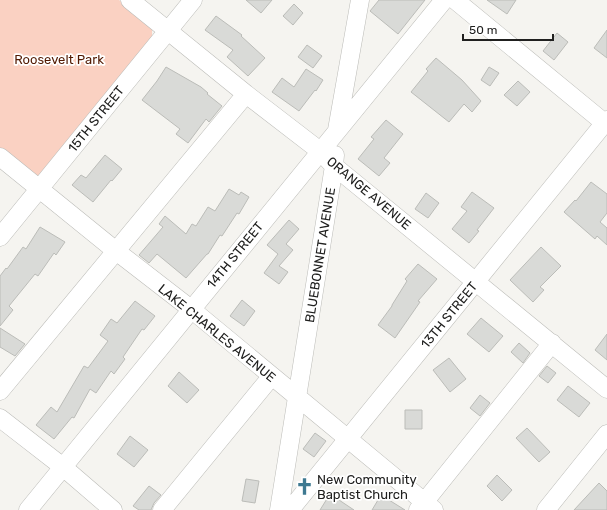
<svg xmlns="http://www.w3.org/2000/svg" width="607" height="510" font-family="Rubik,sans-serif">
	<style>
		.green { fill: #fad1c2 }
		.building { fill: #d9dad7; stroke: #bbbcb8 }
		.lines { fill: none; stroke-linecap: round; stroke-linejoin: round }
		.minor-casing { stroke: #bcbcb8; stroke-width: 19 }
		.minor { stroke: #fff; stroke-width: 18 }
		.labels { text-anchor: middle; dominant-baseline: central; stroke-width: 3.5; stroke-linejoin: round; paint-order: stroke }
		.park-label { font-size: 13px; fill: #521a02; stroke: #fff }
		.street-label { font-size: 13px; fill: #20201f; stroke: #fff }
		.poi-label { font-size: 13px; fill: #20201f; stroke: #fff; text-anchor: start }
	</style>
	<rect width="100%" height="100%" fill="#f5f4f0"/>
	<path class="green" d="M0,0H119L149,25L152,29V37L38,176L0,151Z"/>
	<path class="building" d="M246,0H272L261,13Z
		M379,0H425L398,34L370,11Z
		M487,0H516L507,14Z
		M294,4L303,13L293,25L283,16Z
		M216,16L242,35L241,36L265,58L248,76L227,57L233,50L205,30Z
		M607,30V58L594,48Z
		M557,33L568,42L554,60L543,51Z
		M307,45L322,56L313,68L298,57Z
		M436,58L462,80L481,101L472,112L464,104L449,122L411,92L428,71L426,69Z
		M166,67L201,87L208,93L207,94L222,106L209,122L206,119L188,143L176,134L180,129L142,100L157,81Z
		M489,67L499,73L490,86L481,80Z
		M306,69L323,80L316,91L315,90L299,111L272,92L282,78L294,87Z
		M518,81L530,92L517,106L504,95Z
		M386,120L403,134L384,158L390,163L379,176L358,159L374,139L371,137Z
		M105,155L122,169L112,181L111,180L93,202L72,185L81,175L86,178Z
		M591,182L607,194V213L600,222L607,228V245L597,236L595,239L564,212L575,200L576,201Z
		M229,189L239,195L241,192L249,197L239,214L237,213L222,236L220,235L208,254H207L186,278L157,254L149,263L139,255L163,227L159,224L165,216L186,234L192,224L196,226L208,207L215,211Z
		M472,192L494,208L477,230L479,231L469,243L452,229L467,211L461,207Z
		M426,193L439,203L428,218L415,209Z
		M289,220L299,229L286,244L293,250L279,266L288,272L279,284L264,273L278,254L267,245Z
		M40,227L65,242L56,255L54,253L38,276L35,274L9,306L13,310L0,326V276L6,268L7,269L23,247L26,249Z
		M541,247L561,266L540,287L544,290L533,302L510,280Z
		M418,264L437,279L418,301L420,302L395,338L378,325L392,306V305L407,281L405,279Z
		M242,300L255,311L244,326L230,316Z
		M135,301L155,316L144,330L142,329L123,357L125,359L114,374L111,371L96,393L90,389L74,418L72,417L54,439L36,425L51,407L57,412L84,366L88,368L108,341L100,335L111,319L117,323Z
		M481,318L503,336L489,352L467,334Z
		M0,328L25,344L15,356L0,347Z
		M607,334V360L595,350Z
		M519,343L530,353L523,363L511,352Z
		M449,358L466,379L450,392L433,370Z
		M547,366L556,373L548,383L539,376Z
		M179,372L199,390L187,403L168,386Z
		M568,386L590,403L579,417L557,400Z
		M480,395L490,403L480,416L470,408Z
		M405,410H422V429H405Z
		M527,428L550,452L539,462L516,438Z
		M315,433L326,441L314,457L303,449Z
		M130,436L148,450L134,467L117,454Z
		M497,475L512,490L502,501L487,486Z
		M246,479L259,481L255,503L242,501Z
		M599,483L607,491V510H574Z
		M149,486L161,495L154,503L151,510H139L133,506Z
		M330,494L354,510H320Z
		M381,495L405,510H372Z"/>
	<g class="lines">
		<defs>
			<path id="minor" d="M130,0L246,94L320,151L334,166L607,389
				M455,0L607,125
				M337,130L360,0
				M0,157L116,251L191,309L434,510
				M0,237L193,0
				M0,391L246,94
				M0,418L63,467L113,510
				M28,510L444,0
				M162,510L271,377
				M279,510L334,166L335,155
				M290,510L607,120
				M418,510L552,343
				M546,510L607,434"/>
		</defs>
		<use href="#minor" class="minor-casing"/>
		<use href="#minor" class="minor"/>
	</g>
	<defs>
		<symbol id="church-bare" viewBox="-9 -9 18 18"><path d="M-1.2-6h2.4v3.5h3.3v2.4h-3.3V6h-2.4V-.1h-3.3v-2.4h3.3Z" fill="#3e7991" stroke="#fff" stroke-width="2.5" paint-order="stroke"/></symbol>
	</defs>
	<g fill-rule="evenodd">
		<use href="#church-bare" x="292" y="474" width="25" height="25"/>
	</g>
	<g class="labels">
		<g class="park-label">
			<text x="59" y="59">Roosevelt Park</text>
		</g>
		<g class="street-label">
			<text transform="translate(96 119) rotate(-51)">15TH STREET</text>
			<text transform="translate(369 193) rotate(40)">ORANGE AVENUE</text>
			<text transform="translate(235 255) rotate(-51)">14TH STREET</text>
			<text transform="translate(320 255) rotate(-81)">BLUEBONNET AVENUE</text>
			<text transform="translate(449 315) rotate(-51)">13TH STREET</text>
			<text transform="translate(217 333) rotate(39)">LAKE CHARLES AVENUE</text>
		</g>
		<g class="poi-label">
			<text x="317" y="479">New Community<tspan x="317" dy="15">Baptist Church</tspan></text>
		</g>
	</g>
	<path d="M463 34v6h90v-6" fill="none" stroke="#20201f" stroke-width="2"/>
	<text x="469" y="34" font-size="12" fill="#20201f" stroke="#ffffff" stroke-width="3" paint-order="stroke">50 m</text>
</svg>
